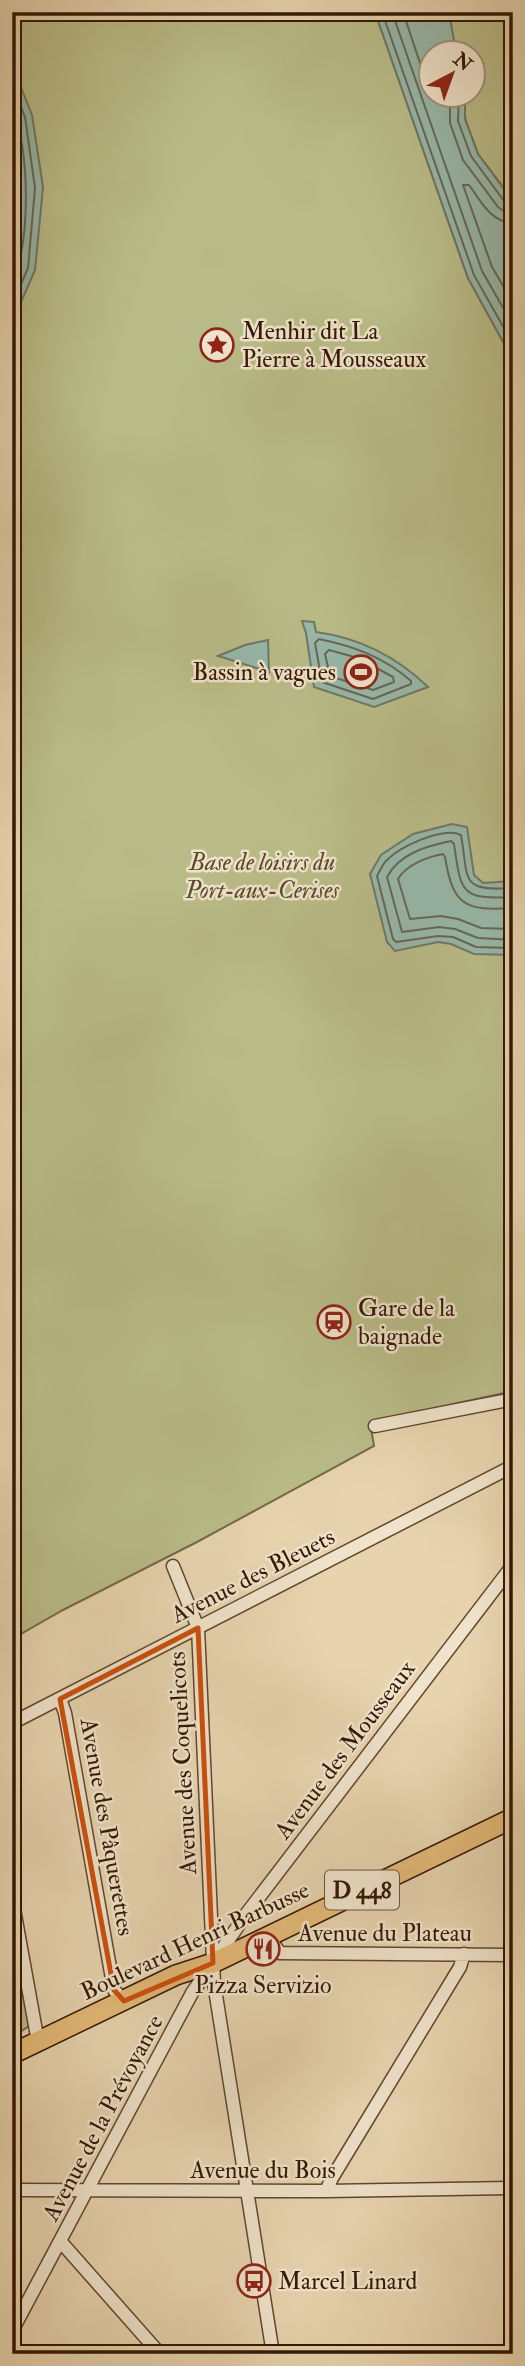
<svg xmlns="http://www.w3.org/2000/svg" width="525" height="2366" font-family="'IM FELL Double Pica',serif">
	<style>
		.green { fill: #b9bc88; stroke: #766a46; stroke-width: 2 }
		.water { fill: #97b8aa; stroke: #6f7867; stroke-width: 2 }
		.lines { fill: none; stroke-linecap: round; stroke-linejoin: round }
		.shore { stroke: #666856; stroke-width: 2 }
		.minor-casing { stroke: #61462e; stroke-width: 15 }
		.primary-casing { stroke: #341703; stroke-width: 22 }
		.minor { stroke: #efe3cb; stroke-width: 12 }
		.primary { stroke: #e4ba78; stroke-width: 19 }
		.marked { fill: none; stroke: #cd4f0b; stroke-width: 5; stroke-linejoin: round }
		.labels { text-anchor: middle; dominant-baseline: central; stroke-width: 5; stroke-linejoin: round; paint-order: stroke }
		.shield { fill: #efe3cb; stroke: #6c543f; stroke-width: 2 }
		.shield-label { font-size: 23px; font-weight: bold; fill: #341703 }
		.poi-label { font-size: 24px; fill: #341703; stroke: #efe3cb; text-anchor: start }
		.park-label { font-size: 24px; font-style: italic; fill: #5c492b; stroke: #efe3cb }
		.street-label { font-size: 24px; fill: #341703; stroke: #efe3cb }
	</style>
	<rect width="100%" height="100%" fill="#e7d4af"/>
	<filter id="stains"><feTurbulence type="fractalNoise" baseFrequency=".00286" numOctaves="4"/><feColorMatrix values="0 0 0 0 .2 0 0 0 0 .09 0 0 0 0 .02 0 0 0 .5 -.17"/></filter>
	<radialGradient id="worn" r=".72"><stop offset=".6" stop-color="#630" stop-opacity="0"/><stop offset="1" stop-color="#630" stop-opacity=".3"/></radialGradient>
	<path class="green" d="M12,12H375L468,278L513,360V1391L370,1422L374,1446L197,1542L63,1610L12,1639Z
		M449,12H513V200L478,154L466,121L461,95L472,94V52H455Z
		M12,1929L29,2026L17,2034L12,2033Z"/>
	<path class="water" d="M375,12H449L456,52H430V94L465,95V119L478,154L513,201V360L468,278Z
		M12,65L32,115L43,187L35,270L12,323Z
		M302,621L314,622L316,632C360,638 396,656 428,687L374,707L314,687L306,633Z
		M268,640L269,672L218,656L245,645Z
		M452,824L467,827L474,875L483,883L513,881V955L474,954L451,944L438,942L395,951L387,942L370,874L381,855L413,834Z"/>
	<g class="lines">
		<path class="shore" d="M382,12L474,275L513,344
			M392,12L482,271L513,325
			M403,12L430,93
			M12,84L25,117L35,188L28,268L12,305
			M450,94V123L463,160L498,207L505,212L513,213
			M459,94L458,121L471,156L504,201L513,204
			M12,108C30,152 31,240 12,283
			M12,162L16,188L12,232
			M513,223C490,222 481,201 469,185H463L492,267L513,303
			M319,639C353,646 384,657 411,681V684L373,699L322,682L315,643Z
			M329,650L358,658L393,677L394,682L373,690L330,676L325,654Z
			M513,888C459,892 469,880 461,835C443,826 399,847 386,861C382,865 380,871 377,876L393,939L396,942L438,936L453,937L476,947L513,948
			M513,897C460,900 461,892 454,844L451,841C426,846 399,854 387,877L402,932L439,927L455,929L478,938L513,940
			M513,908C465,911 453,906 445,857L443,854C427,857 406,865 398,879L410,919L441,916L458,919L481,928L513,929"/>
		<defs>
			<path id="minor" d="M375,1426L513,1399
				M173,1566L198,1628L214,1983L273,2354
				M60,1699L65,1713L114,1990L124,2001
				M12,1723L513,1466
				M12,1898L38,2042
				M267,1935L280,1953L513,1955
				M12,2190L326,2191L513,2188
				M326,2191L332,2178L460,1967L464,1954
				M61,2242L160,2354
				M12,2331L192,1993L247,1913L513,1565"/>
			<path id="primary" d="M12,2054L176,1975L213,1963L513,1818"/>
		</defs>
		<use href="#minor" class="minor-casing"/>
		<use href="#primary" class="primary-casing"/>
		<use href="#minor" class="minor"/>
		<use href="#primary" class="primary"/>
	</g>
	<path class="marked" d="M198,1628L213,1963L124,2001L114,1990L60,1699Z"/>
	<defs>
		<symbol id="sight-ring" viewBox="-11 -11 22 22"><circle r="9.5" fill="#efe3cb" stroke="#8f2418" stroke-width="1.5"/><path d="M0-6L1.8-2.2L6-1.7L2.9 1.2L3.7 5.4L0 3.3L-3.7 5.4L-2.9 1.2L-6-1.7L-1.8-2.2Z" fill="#8f2418"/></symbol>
		<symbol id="stadium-ring" viewBox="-11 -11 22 22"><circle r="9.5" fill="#efe3cb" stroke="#8f2418" stroke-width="1.5"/><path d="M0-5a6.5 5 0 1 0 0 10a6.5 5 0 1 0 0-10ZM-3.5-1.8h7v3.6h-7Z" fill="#8f2418"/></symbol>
		<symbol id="station-ring" viewBox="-11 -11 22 22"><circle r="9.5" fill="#efe3cb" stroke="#8f2418" stroke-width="1.5"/><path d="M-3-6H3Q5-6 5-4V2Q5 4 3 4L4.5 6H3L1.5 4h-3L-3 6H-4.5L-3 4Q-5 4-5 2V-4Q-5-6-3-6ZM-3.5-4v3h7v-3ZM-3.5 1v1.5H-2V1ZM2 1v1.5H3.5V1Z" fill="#8f2418"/></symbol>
		<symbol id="restaurant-ring" viewBox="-11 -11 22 22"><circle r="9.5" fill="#efe3cb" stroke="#8f2418" stroke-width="1.5"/><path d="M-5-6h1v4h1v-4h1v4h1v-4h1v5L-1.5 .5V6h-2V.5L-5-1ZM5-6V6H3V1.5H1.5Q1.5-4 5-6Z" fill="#8f2418"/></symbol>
		<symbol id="bus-ring" viewBox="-11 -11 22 22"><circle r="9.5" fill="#efe3cb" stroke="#8f2418" stroke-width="1.5"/><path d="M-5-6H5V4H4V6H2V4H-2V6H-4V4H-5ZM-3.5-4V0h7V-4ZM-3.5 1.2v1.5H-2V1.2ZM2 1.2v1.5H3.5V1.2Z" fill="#8f2418"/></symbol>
	</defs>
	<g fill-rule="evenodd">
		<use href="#sight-ring" x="198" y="326" width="38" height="38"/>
		<use href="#stadium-ring" x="342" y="653" width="38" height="38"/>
		<use href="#station-ring" x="315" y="1303" width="38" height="38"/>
		<use href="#restaurant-ring" x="244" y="1930" width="38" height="38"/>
		<use href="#bus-ring" x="235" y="2262" width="38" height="38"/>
	</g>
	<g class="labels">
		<rect class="shield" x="325" y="1870.5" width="74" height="39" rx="5"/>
		<g class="shield-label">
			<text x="362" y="1890">D 448</text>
		</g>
		<g class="poi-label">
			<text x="242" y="331">Menhir dit La<tspan x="242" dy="28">Pierre à Mousseaux</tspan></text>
			<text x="336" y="672" text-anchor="end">Bassin à vagues</text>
			<text x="358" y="1308">Gare de la<tspan x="358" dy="28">baignade</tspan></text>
			<text x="263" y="1985" text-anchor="middle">Pizza Servizio</text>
			<text x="278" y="2281">Marcel Linard</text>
		</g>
		<g class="park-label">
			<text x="262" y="862">Base de loisirs du<tspan x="262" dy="28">Port-aux-Cerises</tspan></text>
		</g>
		<g class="street-label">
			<text transform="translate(253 1576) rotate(-27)">Avenue des Bleuets</text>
			<text transform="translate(345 1750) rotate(-53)">Avenue des Mousseaux</text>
			<text transform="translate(183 1763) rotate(-93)">Avenue des Coquelicots</text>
			<text transform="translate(107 1827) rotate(80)">Avenue des Pâquerettes</text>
			<text x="385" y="1933">Avenue du Plateau</text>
			<text transform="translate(195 1941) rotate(-25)">Boulevard Henri Barbusse</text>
			<text transform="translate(103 2118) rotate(-62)">Avenue de la Prévoyance</text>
			<text x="263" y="2170">Avenue du Bois</text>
		</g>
	</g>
	<rect width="525" height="2366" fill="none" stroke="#e7d4af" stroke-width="42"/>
	<rect x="14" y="14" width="497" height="2338" fill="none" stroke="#341703" stroke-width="3.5"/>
	<rect x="21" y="21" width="483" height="2324" fill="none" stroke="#341703" stroke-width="2"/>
	<g transform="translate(452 74) rotate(41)"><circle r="33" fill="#efe3cb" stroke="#a4917b" stroke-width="2"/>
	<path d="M0-5L12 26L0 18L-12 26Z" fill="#8f2418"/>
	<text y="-10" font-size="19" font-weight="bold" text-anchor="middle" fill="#341703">N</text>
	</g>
	<rect width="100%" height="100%" filter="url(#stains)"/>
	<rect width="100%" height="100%" fill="url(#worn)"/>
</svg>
